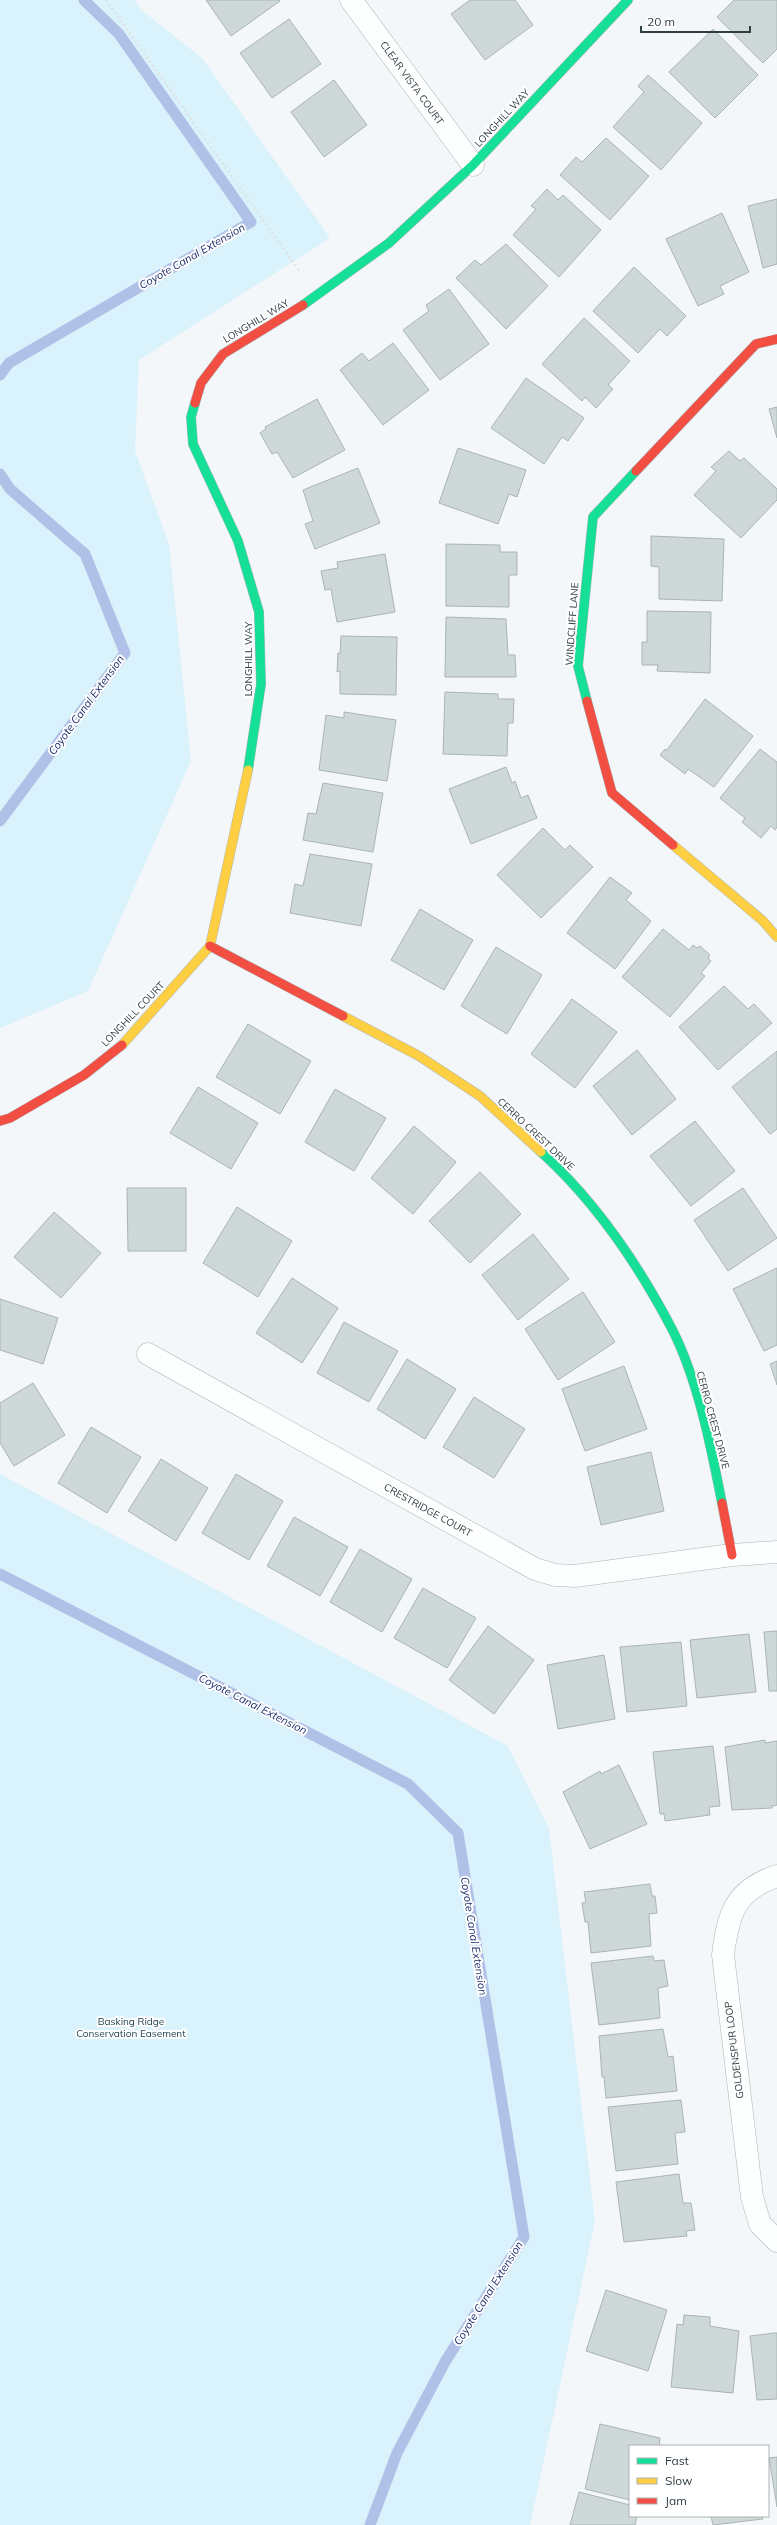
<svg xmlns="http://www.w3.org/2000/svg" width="777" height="2525" font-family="Mulish,sans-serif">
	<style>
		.green { fill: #daf2fb }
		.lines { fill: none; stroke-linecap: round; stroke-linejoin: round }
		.stream { stroke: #b0c0e7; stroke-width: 11 }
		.building { fill: #ced8d9; stroke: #abb4b5 }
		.street-casing { stroke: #adb4b8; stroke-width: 23 }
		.fast-casing { stroke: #adb4b8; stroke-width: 10 }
		.slow-casing { stroke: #adb4b8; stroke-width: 10 }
		.jam-casing { stroke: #adb4b8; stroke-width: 10 }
		.path { stroke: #e0e2e2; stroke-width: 2.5; stroke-dasharray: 2 3; stroke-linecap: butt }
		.street { stroke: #fdfefe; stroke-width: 22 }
		.fast { stroke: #16e098; stroke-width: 9 }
		.slow { stroke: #ffcf43; stroke-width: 9 }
		.jam { stroke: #f24e42; stroke-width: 9 }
		.labels { text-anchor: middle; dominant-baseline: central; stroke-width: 4; stroke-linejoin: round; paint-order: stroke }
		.street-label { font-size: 10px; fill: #2f3d43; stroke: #fff }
		.park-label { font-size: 10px; fill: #193d49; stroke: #fff }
		.water-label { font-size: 11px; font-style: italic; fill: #1d2e6f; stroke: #fff }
	</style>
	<rect width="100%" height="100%" fill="#f3f7f9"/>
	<path class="green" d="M0,0H135L140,9L202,58L330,238L139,360L135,451L169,544L191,761L88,991L0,1028Z
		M0,1474L508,1746L549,1828L595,2221L530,2525H0Z"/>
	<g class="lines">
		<path class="stream" d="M0,375L9,363L251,222L119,34L84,0
			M0,474L10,489L85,554L125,653L0,821
			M0,1574L408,1784L458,1833L524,2237L445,2362L397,2453L370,2525"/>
	</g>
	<path class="building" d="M206,0H279L280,1L231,36Z
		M470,0H515L533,25L485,60L451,14Z
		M734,0H777V49L763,63L717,17Z
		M289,19L321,64L272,98L240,53Z
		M713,29L758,75L715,118L669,72Z
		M648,75L702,123L661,170L613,127L644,92L638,86Z
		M334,80L367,125L324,157L291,112Z
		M606,138L649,176L610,220L560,175L576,157L582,162Z
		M547,189L558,200L563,195L601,230L559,277L513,235L536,209L531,206Z
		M777,199V264L763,268L748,206Z
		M722,213L749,272L720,286L724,294L698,306L666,239Z
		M506,244L548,286L506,329L456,278L475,260L481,265Z
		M634,267L686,316L667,336L660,329L638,353L593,311Z
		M449,289L489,344L440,380L403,330L429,311L426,305Z
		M584,318L630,361L608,385L613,389L596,408L585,397L582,401L542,364Z
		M393,343L429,390L383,425L340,370L362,353L369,361Z
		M526,378L584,418L568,441L562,437L544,464L491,428Z
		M317,399L345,450L293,478L277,452L272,454L260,433L266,429L265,427Z
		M777,407V438L769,409Z
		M458,448L526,470L517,497L509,494L498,524L439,503Z
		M729,451L740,461L744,458L777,489V500L741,538L694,495L716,471L711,467Z
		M358,468L380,523L315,549L305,524L313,521L303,490Z
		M651,536L724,539L722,601L659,599V567L651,566Z
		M446,544L500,545V552H517V575H509V607L446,606Z
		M385,554L395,612L337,622L331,589L325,590L321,571L338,568L337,562Z
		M647,611L711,612L710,673L657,671L658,665H642V642H647Z
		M446,617L506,619L508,655H515L516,677H445Z
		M341,636L397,637L396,695L340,694V671L337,672L338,653L340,654Z
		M445,692L498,694V699H514L513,723H508L507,756L443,754Z
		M705,699L753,736L714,787L688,769L685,774L660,755L665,749L666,751Z
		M344,712L396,720L387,781L319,770L326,715L344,718Z
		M760,749L777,762V827L775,830L771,826L761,838L742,822L745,818L720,798Z
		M506,767L512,783L515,781L521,798L528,795L537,818L471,844L449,789Z
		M323,783L383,793L373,852L303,840L308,813L316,814Z
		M543,828L565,850L570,845L593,867L541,918L497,875Z
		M310,854L372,864L361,926L290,913L295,884L303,886Z
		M610,877L632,893L626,900L651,921L615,969L567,933Z
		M420,909L473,940L444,990L391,960Z
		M663,929L689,950L693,945L697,948L700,946L710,955L708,958L711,961L701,973L705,976L670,1017L622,977Z
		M496,947L542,975L507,1034L461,1006Z
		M724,986L748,1009L754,1004L772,1023L718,1070L679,1027Z
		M572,999L617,1032L575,1088L531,1054Z
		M248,1024L311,1061L280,1114L216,1077Z
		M637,1050L676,1099L632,1135L593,1086Z
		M777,1051V1129L770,1134L732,1087Z
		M198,1087L258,1123L231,1169L170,1133Z
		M335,1089L386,1118L354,1171L305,1142Z
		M695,1121L735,1171L691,1206L650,1156Z
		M414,1126L456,1162L413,1214L371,1178Z
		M480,1172L521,1214L470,1263L429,1221Z
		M127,1188H186V1251H128Z
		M743,1188L777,1238L728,1271L694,1220Z
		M237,1207L292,1241L258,1297L203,1263Z
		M54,1212L101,1253L61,1298L14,1257Z
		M533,1234L569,1279L518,1320L482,1275Z
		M777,1268V1345L764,1351L733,1289Z
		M292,1278L338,1308L302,1363L256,1333Z
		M583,1292L615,1342L558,1380L525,1329Z
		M0,1299L58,1318L43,1364L0,1350Z
		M344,1322L398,1351L369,1402L317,1373Z
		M407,1359L456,1389L425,1439L377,1409Z
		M777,1361V1385L770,1364Z
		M624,1366L647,1429L585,1451L562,1389Z
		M33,1383L65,1435L14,1466L0,1443V1403Z
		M474,1397L525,1429L494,1478L443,1447Z
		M91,1427L141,1457L107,1513L58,1483Z
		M651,1452L664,1511L601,1525L587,1467Z
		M161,1459L208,1488L176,1541L128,1511Z
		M236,1474L283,1501L249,1560L202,1533Z
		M294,1517L348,1547L320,1596L267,1566Z
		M360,1549L412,1579L382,1632L330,1602Z
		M423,1588L476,1618L447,1668L394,1638Z
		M488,1626L534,1660L494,1714L449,1680Z
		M777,1631V1691H769L764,1632Z
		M749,1634L756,1692L697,1698L690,1640Z
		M681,1642L687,1706L627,1712L620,1647Z
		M604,1655L615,1719L558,1729L547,1665Z
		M765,1740V1743L777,1741V1805L772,1806V1808L732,1810L725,1747Z
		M713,1746L720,1806L709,1807L710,1815L665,1821L664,1814H660L653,1752Z
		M619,1765L647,1824L590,1849L563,1792L600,1771L601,1774Z
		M650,1884L652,1896H655L657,1913L649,1914L651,1946L591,1953L588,1922H585L582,1903L586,1902L584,1892Z
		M653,1956L654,1961L664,1960L668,1986L658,1988L660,2018L599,2025L591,1963Z
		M663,2029L668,2057L673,2056L677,2091L606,2098L604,2077H602L599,2036Z
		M681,2100L685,2132L675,2133L678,2164L616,2171L608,2107Z
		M679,2174L683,2203H691L695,2230L686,2231L687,2236L624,2242L616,2182Z
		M606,2290L667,2310L648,2371L586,2351Z
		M684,2315L710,2317V2326L739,2331L733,2393L671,2387L677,2324L683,2325Z
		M774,2333H777V2399L757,2400L750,2336Z
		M600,2424L660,2438L659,2446H630V2500L585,2489Z
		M777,2457V2507L769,2458Z
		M579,2492L630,2505V2516H637L635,2525H570Z
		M711,2516H762L763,2519L713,2525Z"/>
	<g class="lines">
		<defs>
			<path id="street" d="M351,0L473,165
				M148,1354L535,1569L555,1575L575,1576L732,1555L777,1552
				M777,1876C735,1890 728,1914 723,1955L752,2197L760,2224L777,2241"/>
			<path id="fast" d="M303,305L389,243L473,165L628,0
				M195,403L191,417L193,444L238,541L259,612L261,684L248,770
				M587,701L578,666L593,517L636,471
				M541,1152C595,1201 638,1264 672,1329C698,1380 711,1447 722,1503"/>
			<path id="slow" d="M673,845L763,921L777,937
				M343,1016L419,1056L480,1096L541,1152
				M122,1045L210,946L248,770"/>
			<path id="jam" d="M195,403L201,383L223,354L303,305
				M636,471L756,344L777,339
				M587,701L612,793L673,845
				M210,946L343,1016
				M0,1121L10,1118L84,1075L122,1045
				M722,1503L732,1555"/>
		</defs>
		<use href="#street" class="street-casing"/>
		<use href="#fast" class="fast-casing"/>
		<use href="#slow" class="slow-casing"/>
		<use href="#jam" class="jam-casing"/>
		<path class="path" d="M106,0L300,272"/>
		<use href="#street" class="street"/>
		<use href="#fast" class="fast"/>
		<use href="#slow" class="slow"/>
		<use href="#jam" class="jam"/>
	</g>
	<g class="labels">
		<g class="street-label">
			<text transform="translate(412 83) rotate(54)">CLEAR VISTA COURT</text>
			<text transform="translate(502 118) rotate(-47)">LONGHILL WAY</text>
			<text transform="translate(256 321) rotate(-31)">LONGHILL WAY</text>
			<text transform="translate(572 624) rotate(-86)">WINDCLIFF LANE</text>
			<text transform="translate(248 659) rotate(-90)">LONGHILL WAY</text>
			<text transform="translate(133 1014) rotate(-46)">LONGHILL COURT</text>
			<text transform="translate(536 1134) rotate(43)">CERRO CREST DRIVE</text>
			<text transform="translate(713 1420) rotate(75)">CERRO CREST DRIVE</text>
			<text transform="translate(428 1510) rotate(29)">CRESTRIDGE COURT</text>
			<text transform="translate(734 2050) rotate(-97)">GOLDENSPUR LOOP</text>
		</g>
		<g class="park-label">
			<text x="131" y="2021">Basking Ridge<tspan x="131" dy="12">Conservation Easement</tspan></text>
		</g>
		<g class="water-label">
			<text transform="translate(192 256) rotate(-30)">Coyote Canal Extension</text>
			<text transform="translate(86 705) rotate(-54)">Coyote Canal Extension</text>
			<text transform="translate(253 1704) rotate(27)">Coyote Canal Extension</text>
			<text transform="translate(474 1936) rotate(81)">Coyote Canal Extension</text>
			<text transform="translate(488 2293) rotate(-58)">Coyote Canal Extension</text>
		</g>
	</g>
	<rect x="629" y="2445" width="140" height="72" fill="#ffffff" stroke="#acb1b4"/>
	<rect x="637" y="2458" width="20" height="6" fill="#16e098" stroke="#acb1b4"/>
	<text x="665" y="2465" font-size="12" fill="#2f3d43">Fast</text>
	<rect x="637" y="2478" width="20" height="6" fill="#ffcf43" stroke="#acb1b4"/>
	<text x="665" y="2485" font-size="12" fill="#2f3d43">Slow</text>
	<rect x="637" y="2498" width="20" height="6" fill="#f24e42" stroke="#acb1b4"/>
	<text x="665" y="2505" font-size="12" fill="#2f3d43">Jam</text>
	<path d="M641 26v6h109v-6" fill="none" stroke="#2f3d43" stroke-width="2"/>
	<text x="647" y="26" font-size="12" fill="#2f3d43" stroke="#ffffff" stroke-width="3" paint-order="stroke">20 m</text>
</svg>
